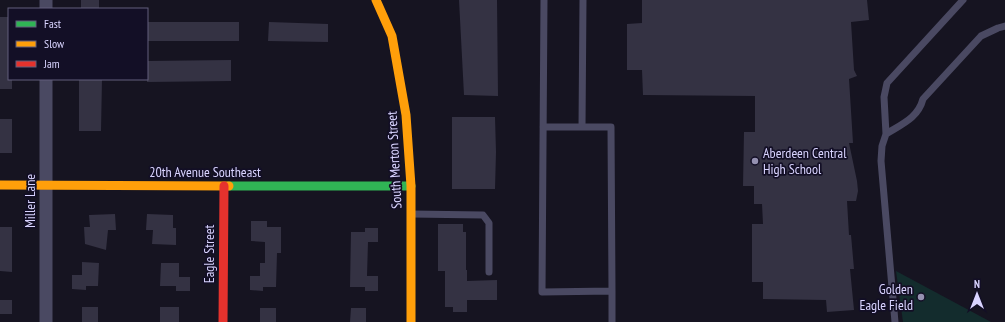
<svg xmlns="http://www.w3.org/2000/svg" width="1005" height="322" font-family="'PT Sans Narrow',sans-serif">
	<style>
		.green { fill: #132c2d }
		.building { fill: #343243 }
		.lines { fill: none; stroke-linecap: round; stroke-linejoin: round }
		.lane { stroke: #4a4962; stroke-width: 7 }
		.street { stroke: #4a4962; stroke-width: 13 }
		.fast { stroke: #30b455; stroke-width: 9 }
		.slow { stroke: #ff9f0a; stroke-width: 9 }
		.jam { stroke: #e5322d; stroke-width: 9 }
		.poi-dot { fill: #9591b1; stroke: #130f26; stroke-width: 1.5 }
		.labels { text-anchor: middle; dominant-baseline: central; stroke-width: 3.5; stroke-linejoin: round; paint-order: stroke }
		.poi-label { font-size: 14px; fill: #d9d4ff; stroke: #130f26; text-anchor: start }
		.street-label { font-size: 14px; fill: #d9d4ff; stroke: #130f26 }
	</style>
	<rect width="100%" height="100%" fill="#161421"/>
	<path class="green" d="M896,271L991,322H903Z"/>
	<path class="building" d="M81,0H99V9H81Z
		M459,0H497L498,96L464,95Z
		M642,0H867L869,20L851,22L854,70L857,76L849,79L853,143H849L857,181L858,191L856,201H847L849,235H851L854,269H850L854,310L827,312L826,300L763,299V282H752V224H763L762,204H754V186H743L744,132H755V96L643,95L642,70H627V24L642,23Z
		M0,17H9V79H12V89H0Z
		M147,22H239V41H147Z
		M269,22L328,24V42L268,41Z
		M231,60V81L147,82V61Z
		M79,79H102L101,131H79Z
		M452,117H495L496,152L495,189H452Z
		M0,119H12V153H0Z
		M115,214L116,230H108L106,250L85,244L84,227H90L89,215Z
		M147,214L173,215V228H176V245L152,244L153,230H146Z
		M251,221H267V227H281V253H277L276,287H263V291L250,290V276H260V263H265V242L251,241Z
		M438,224H463V232H466V270H467V281L497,280V300H467V312H453V307H445V271H438Z
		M0,227H12V272L0,271Z
		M365,228H378V242H368L367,276H378V291H365V287H350L351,232H365Z
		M82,262L99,263L98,286H86V290L72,289V275H82Z
		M161,263H179V277H190V291H176V286H160Z
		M0,300H12V314H0Z
		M82,307H98V322H82Z
		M160,307H179V322H160Z
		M260,308H276V322H260Z
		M351,308H366V322H350Z"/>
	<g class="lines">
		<path class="lane" d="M543,127H611L612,291L542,292L544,0
			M582,127L583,0
			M886,134C902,124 918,118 923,99L981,36L998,28L1005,26
			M411,214L483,215L489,223V272
			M612,291V322
			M895,322L881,161L882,146L886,134L884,97L887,83L963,0"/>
		<path class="street" d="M46,9V0
			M46,322V79"/>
		<path class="fast" d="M229,186H411"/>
		<path class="slow" d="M376,0L392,36L406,115L411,186V322
			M0,185L229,186"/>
		<path class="jam" d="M223,322L224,186"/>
	</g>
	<g class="poi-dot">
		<circle cx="755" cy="161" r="4"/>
		<circle cx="921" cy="297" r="4"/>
	</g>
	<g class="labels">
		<g class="poi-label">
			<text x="763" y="153">Aberdeen Central<tspan x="763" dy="16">High School</tspan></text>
			<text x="913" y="289" text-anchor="end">Golden<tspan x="913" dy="16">Eagle Field</tspan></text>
		</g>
		<g class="street-label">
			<text transform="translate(394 160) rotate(-93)">South Merton Street</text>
			<text x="205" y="172">20th Avenue Southeast</text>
			<text transform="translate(30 201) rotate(-90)">Miller Lane</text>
			<text transform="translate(209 254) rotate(-90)">Eagle Street</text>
		</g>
	</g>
	<rect x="8" y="8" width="140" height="72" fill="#130f26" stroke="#625e7d"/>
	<rect x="16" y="21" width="20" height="6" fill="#30b455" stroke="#625e7d"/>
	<text x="44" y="28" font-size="12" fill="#d9d4ff">Fast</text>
	<rect x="16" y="41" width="20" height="6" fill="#ff9f0a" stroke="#625e7d"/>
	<text x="44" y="48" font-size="12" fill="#d9d4ff">Slow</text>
	<rect x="16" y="61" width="20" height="6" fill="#e5322d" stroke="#625e7d"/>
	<text x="44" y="68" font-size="12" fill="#d9d4ff">Jam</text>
	<g transform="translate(977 294)" stroke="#130f26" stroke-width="3" paint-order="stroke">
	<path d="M0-3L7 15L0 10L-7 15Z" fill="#d9d4ff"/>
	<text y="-6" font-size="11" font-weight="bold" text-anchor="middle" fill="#d9d4ff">N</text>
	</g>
</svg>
